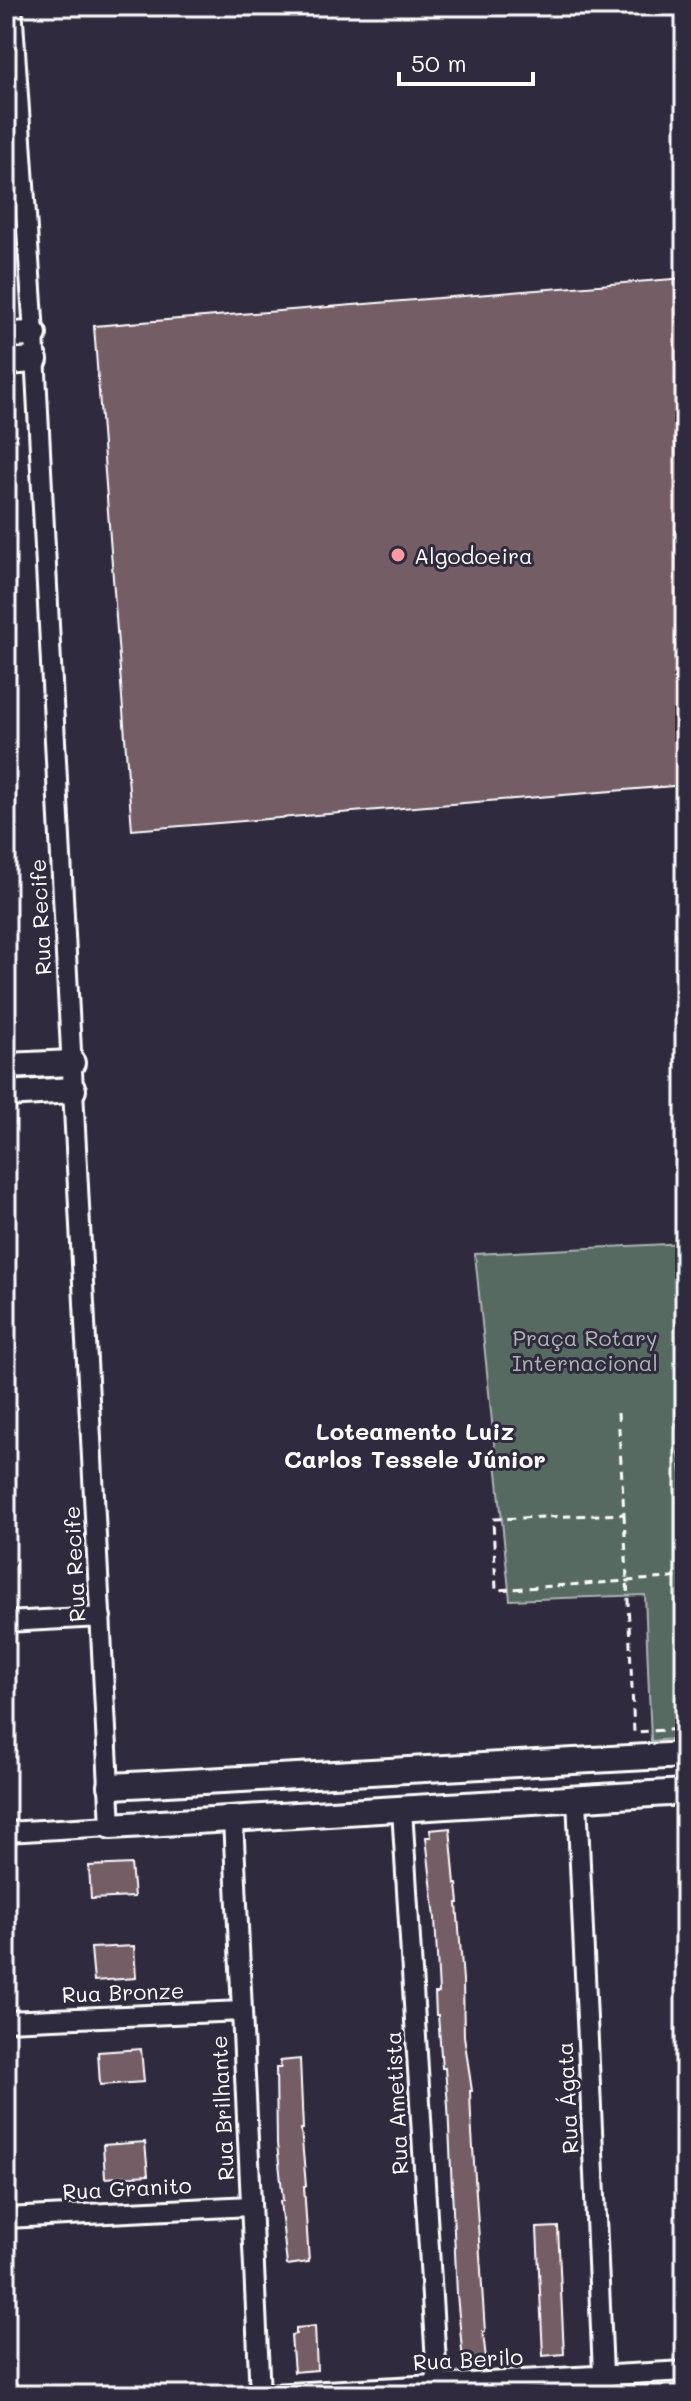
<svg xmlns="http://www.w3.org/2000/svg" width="691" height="2401" font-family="Mali,sans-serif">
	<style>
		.green { fill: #576a62; stroke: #abb4b0; stroke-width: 2 }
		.building { fill: #755d65; stroke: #fff; stroke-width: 2 }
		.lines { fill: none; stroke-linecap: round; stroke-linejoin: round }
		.street-casing { stroke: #fff; stroke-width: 24 }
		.secondary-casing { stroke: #fff; stroke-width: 30 }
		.path { stroke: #fff; stroke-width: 3; stroke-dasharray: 8 6; stroke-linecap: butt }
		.street { stroke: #2f2a3d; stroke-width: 18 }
		.secondary { stroke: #2f2a3d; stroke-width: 24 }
		.poi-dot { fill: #ff9aa2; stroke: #2f2a3d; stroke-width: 3 }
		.labels { text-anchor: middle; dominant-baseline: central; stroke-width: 6; stroke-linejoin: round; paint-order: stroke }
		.poi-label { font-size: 22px; fill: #fff; stroke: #2f2a3d; text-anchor: start }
		.street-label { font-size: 22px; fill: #fff; stroke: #2f2a3d }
		.park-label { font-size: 22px; fill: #abb4b0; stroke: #2f2a3d }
		.neighbourhood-label { font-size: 24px; font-weight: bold; fill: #fff; stroke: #2f2a3d }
	</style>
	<rect width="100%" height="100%" fill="#2f2a3d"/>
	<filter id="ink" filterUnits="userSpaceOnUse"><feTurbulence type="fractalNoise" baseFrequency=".0125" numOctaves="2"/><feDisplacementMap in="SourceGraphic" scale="16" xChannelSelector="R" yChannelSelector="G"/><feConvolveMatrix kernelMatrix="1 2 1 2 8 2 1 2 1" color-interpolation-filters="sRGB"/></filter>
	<g filter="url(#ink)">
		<path class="green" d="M685,1243V1738L651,1741L645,1595L510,1600L475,1254Z"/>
		<path class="building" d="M685,278V785L132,830L94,326Z
			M450,1828L455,1884H457L459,1903H457L463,1980L464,2036L472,2091H470L471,2117L485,2332H483L486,2359L463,2361L457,2294L448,2106L445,2068H442L438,2015H436L435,1993H439L435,1918L426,1837H431L430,1830Z
			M131,1864L134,1897L91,1899L89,1866Z
			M134,1946L136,1978L94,1981L91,1948Z
			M141,2049L144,2082L100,2085L98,2052Z
			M300,2059L303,2129H301L306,2186H304L309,2262L287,2265L280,2201L283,2200L277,2144L276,2068H281L280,2061Z
			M145,2142L148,2175L105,2178L103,2145Z
			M558,2227L564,2354L543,2356L537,2228Z
			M315,2326L317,2370L294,2372L291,2335L296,2334V2328Z"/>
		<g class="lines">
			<defs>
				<path id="street" d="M6,1622L101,1617
					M577,1798L604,2395
					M402,1809L438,2395
					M233,1819L260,2395
					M6,1832L111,1826L34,334L12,6
					M6,2021L242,2011
					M6,2218L251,2206
					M254,2395L685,2371"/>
				<path id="secondary" d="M6,335L34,334
					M6,362L35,360
					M6,1066L72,1063
					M6,1094L73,1090
					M111,1786L685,1755
					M111,1826L685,1792"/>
			</defs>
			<use href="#street" class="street-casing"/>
			<use href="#secondary" class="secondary-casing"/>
			<path class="path" d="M677,1409L685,1519
				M618,1413L624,1514L493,1519L496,1590L685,1577
				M624,1514L634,1732L685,1729"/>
			<use href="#street" class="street"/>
			<use href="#secondary" class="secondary"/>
		</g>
	</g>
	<circle class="poi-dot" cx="398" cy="555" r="8"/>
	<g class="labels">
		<g class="poi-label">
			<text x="414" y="555">Algodoeira</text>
		</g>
		<g class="street-label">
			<text transform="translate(40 917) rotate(-93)">Rua Recife</text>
			<text transform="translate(74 1564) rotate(-93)">Rua Recife</text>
			<text transform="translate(123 1992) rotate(-2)">Rua Bronze</text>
			<text transform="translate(567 2098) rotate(-93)">Rua Ágata</text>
			<text transform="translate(396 2103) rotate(-93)">Rua Ametista</text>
			<text transform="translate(222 2108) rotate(-93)">Rua Brilhante</text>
			<text transform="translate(127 2188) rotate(-3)">Rua Granito</text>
			<text transform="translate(468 2359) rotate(-3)">Rua Berilo</text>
		</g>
		<g class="park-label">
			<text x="585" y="1337">Praça Rotary<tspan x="585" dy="25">Internacional</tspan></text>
		</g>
		<g class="neighbourhood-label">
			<text x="415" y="1430">Loteamento Luiz<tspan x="415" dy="28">Carlos Tessele Júnior</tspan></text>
		</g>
	</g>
	<rect width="691" height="2401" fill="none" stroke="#2f2a3d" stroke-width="32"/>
	<rect x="16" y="16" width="659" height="2369" fill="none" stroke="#fff" stroke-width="3" filter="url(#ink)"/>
	<path d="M399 72v12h134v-12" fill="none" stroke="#ffffff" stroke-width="4"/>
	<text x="411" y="72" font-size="24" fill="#ffffff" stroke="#2f2a3d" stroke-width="6" paint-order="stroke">50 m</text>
</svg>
